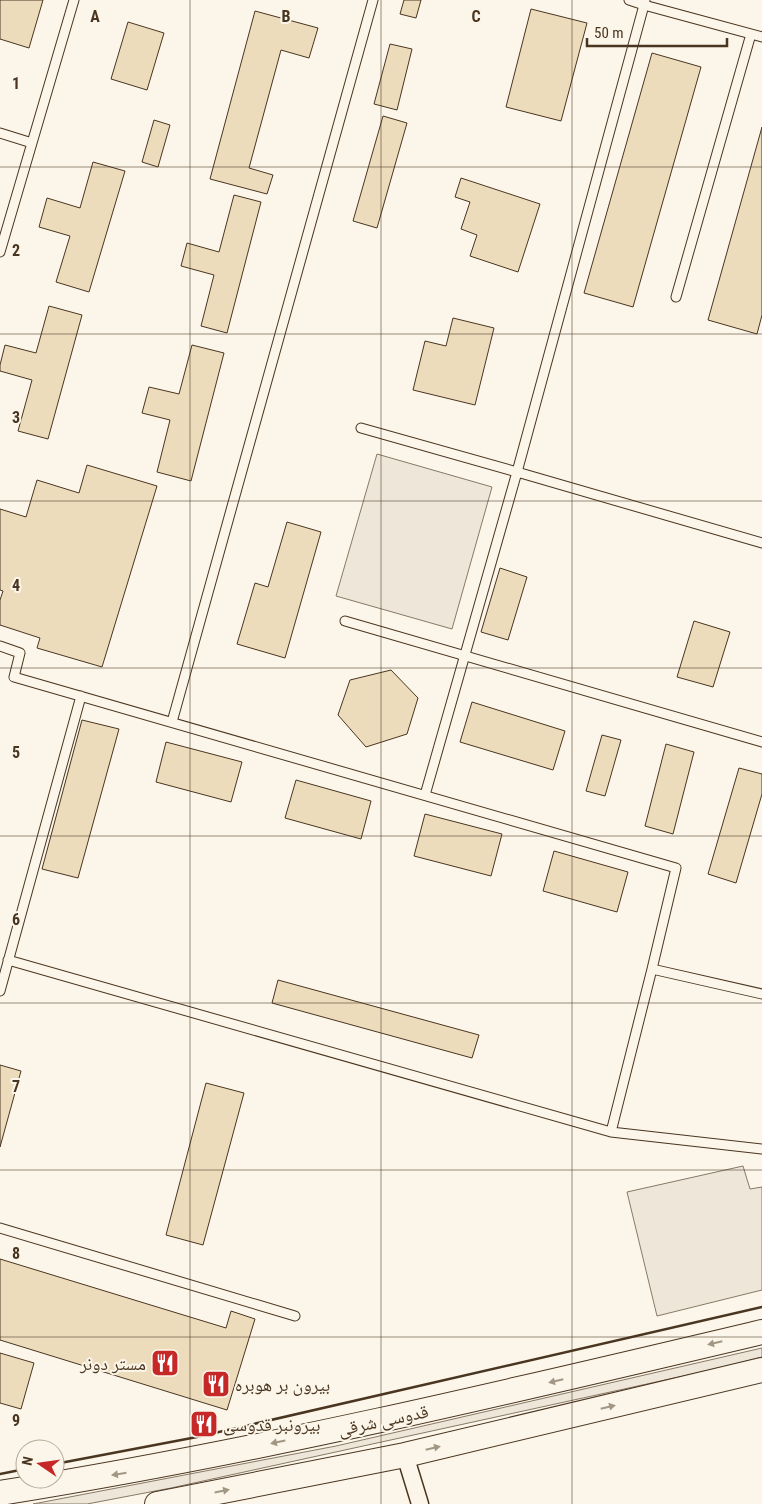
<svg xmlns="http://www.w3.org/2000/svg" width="762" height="1504" font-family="'Roboto Condensed','Noto Naskh Arabic',sans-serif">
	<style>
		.green { fill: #ede6d9; stroke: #887966 }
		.building { fill: #ecdcbc; stroke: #4a3520 }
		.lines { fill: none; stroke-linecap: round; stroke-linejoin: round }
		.service-casing { stroke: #4a3520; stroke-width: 11 }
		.minor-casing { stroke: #4a3520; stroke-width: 19 }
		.secondary-casing { stroke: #4a3520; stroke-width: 26 }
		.service { stroke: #fbf6e9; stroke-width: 9 }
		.minor { stroke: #fbf6e9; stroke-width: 16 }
		.secondary { stroke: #fbf6e9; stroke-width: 24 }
		.wall { stroke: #4a3520; stroke-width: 2.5 }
		.oneway { fill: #a29684 }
		.grid { fill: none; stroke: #4a3520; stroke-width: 1; stroke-opacity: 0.55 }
		.labels { text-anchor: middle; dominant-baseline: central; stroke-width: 4; stroke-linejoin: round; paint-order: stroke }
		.poi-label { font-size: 18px; fill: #4a3520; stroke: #fbf6e9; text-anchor: start }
		.street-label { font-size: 18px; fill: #4a3520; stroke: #fbf6e9 }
		.grid-label { font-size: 16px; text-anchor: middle; font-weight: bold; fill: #4a3520; stroke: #fbf6e9; stroke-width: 4; stroke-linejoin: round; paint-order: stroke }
	</style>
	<rect width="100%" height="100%" fill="#fbf6e9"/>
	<path class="green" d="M377,454L492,487L452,629L336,596Z
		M743,1166L750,1189L762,1187V1290L657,1316L627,1192Z
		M762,1348V1357L711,1370L171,1488L87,1504H33L336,1446Z"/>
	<path class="building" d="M0,0H43L29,48L0,39Z
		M404,0H421L416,18L400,14Z
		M531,9L587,23L561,121L506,107Z
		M255,11L318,28L309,58L281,50L249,168L273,175L267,194L210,179Z
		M128,22L164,33L147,90L111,79Z
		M390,44L412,49L397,110L374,104Z
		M652,53L701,67L633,307L584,293Z
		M383,116L407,123L377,228L353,221Z
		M154,120L170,125L158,167L142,162Z
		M762,127V315L757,334L708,320Z
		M93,162L125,171L89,292L56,282L70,236L39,227L47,198L80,208Z
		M461,178L540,204L518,272L470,256L477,235L461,229L470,202L455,197Z
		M234,195L261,202L227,333L201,326L214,275L181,266L187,243L219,252Z
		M49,306L82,315L48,439L18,431L32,380L0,371V365L5,345L36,353Z
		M453,318L494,328L475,405L413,390L425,341L446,346Z
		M192,345L224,353L191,481L157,472L170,420L142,413L149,387L179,394Z
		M87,465L157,486L102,667L37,648L40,638L0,625V600L3,591L0,590V509L26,517L37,480L79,493Z
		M287,522L321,532L285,658L237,644L255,583L268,587Z
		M500,568L527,577L508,640L481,632Z
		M694,621L730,632L713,687L677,677Z
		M391,670L418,698L407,734L366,747L338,715L350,680Z
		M472,702L565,731L553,770L460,742Z
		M82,720L119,729L78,878L42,869Z
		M602,735L621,740L605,796L586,791Z
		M166,742L242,762L231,802L156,782Z
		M666,744L694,752L673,834L645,826Z
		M739,768L762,774V794L736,883L708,874Z
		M296,780L371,801L361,839L285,818Z
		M425,814L502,834L491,876L414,856Z
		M554,851L628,872L617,912L543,891Z
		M278,980L479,1035L472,1058L272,1003Z
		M0,1065L21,1071L0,1147Z
		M206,1083L244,1093L203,1245L166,1235Z
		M0,1259L226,1328L231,1311L255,1319L227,1410L0,1340Z
		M0,1353L34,1363L21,1409L0,1403Z"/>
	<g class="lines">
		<defs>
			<path id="service" d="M629,0L644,5L645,0
				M762,37L644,5L517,472L762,543
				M0,133L32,143
				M0,252L74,0
				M676,297L751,34
				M361,428L517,472L425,795
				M345,621L762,742
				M0,646L20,653L14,677L676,868L652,969L762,994
				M172,722L373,0
				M8,960L611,1132L652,969
				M0,991L81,696
				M611,1132L762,1149
				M0,1228L295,1316"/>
			<path id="minor" d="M405,1455L420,1504"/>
			<path id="secondary" d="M0,1493C257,1452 509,1392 762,1332
				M157,1504L405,1455L762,1370"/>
		</defs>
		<use href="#service" class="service-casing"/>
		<use href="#minor" class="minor-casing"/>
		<use href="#secondary" class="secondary-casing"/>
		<use href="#service" class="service"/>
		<use href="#minor" class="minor"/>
		<use href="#secondary" class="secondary"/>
		<path class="wall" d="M55,1464L197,1437L762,1307
			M0,1474L25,1469"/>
	</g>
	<defs><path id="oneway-solid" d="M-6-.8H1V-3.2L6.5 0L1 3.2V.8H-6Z" transform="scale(1.25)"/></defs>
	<g class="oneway">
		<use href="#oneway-solid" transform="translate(715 1343) rotate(167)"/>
		<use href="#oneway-solid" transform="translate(556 1381) rotate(167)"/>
		<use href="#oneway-solid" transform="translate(608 1407) rotate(-13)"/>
		<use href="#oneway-solid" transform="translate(278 1442) rotate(168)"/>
		<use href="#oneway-solid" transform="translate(433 1448) rotate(-13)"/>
		<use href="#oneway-solid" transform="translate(119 1474) rotate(171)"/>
		<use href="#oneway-solid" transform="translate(222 1491) rotate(-11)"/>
	</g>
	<path class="grid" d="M190,0V1504M381,0V1504M572,0V1504M0,167H762M0,334H762M0,501H762M0,668H762M0,836H762M0,1003H762M0,1170H762M0,1337H762"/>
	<defs>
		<symbol id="restaurant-square" viewBox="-11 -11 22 22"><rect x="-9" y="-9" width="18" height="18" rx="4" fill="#c62828" stroke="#fbf6e9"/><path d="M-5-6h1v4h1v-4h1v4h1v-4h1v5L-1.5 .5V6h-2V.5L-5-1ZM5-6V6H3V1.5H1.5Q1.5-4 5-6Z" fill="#fff"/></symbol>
	</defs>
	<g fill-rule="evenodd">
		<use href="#restaurant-square" x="149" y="1347" width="32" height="32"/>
		<use href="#restaurant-square" x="200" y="1368" width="32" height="32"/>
		<use href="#restaurant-square" x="188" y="1408" width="32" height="32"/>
	</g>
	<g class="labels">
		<g class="poi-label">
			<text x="146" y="1363" text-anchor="end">مستر دونر</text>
			<text x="235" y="1384">بیرون بر هوبره</text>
			<text x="223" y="1424">بیرونبر قدوسی</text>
		</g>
		<g class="street-label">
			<text transform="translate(383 1420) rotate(-12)">قدوسی شرقی</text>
		</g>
	</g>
	<g class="grid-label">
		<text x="95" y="22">A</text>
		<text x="286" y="22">B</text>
		<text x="476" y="22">C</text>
		<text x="16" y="89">1</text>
		<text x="16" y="256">2</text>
		<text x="16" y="423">3</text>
		<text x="16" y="591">4</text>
		<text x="16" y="758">5</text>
		<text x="16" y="925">6</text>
		<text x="16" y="1092">7</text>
		<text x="16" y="1259">8</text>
		<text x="16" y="1426">9</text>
	</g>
	<g transform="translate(40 1464) rotate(283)"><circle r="24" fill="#fbf6e9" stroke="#b4a999"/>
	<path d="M0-4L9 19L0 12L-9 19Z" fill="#c62828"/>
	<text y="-8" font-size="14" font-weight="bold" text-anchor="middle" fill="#4a3520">N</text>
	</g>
	<path d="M587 38v8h140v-8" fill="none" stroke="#4a3520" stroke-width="2.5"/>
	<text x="594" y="38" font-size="15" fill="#4a3520" stroke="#fbf6e9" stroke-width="4" paint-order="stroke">50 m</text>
</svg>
